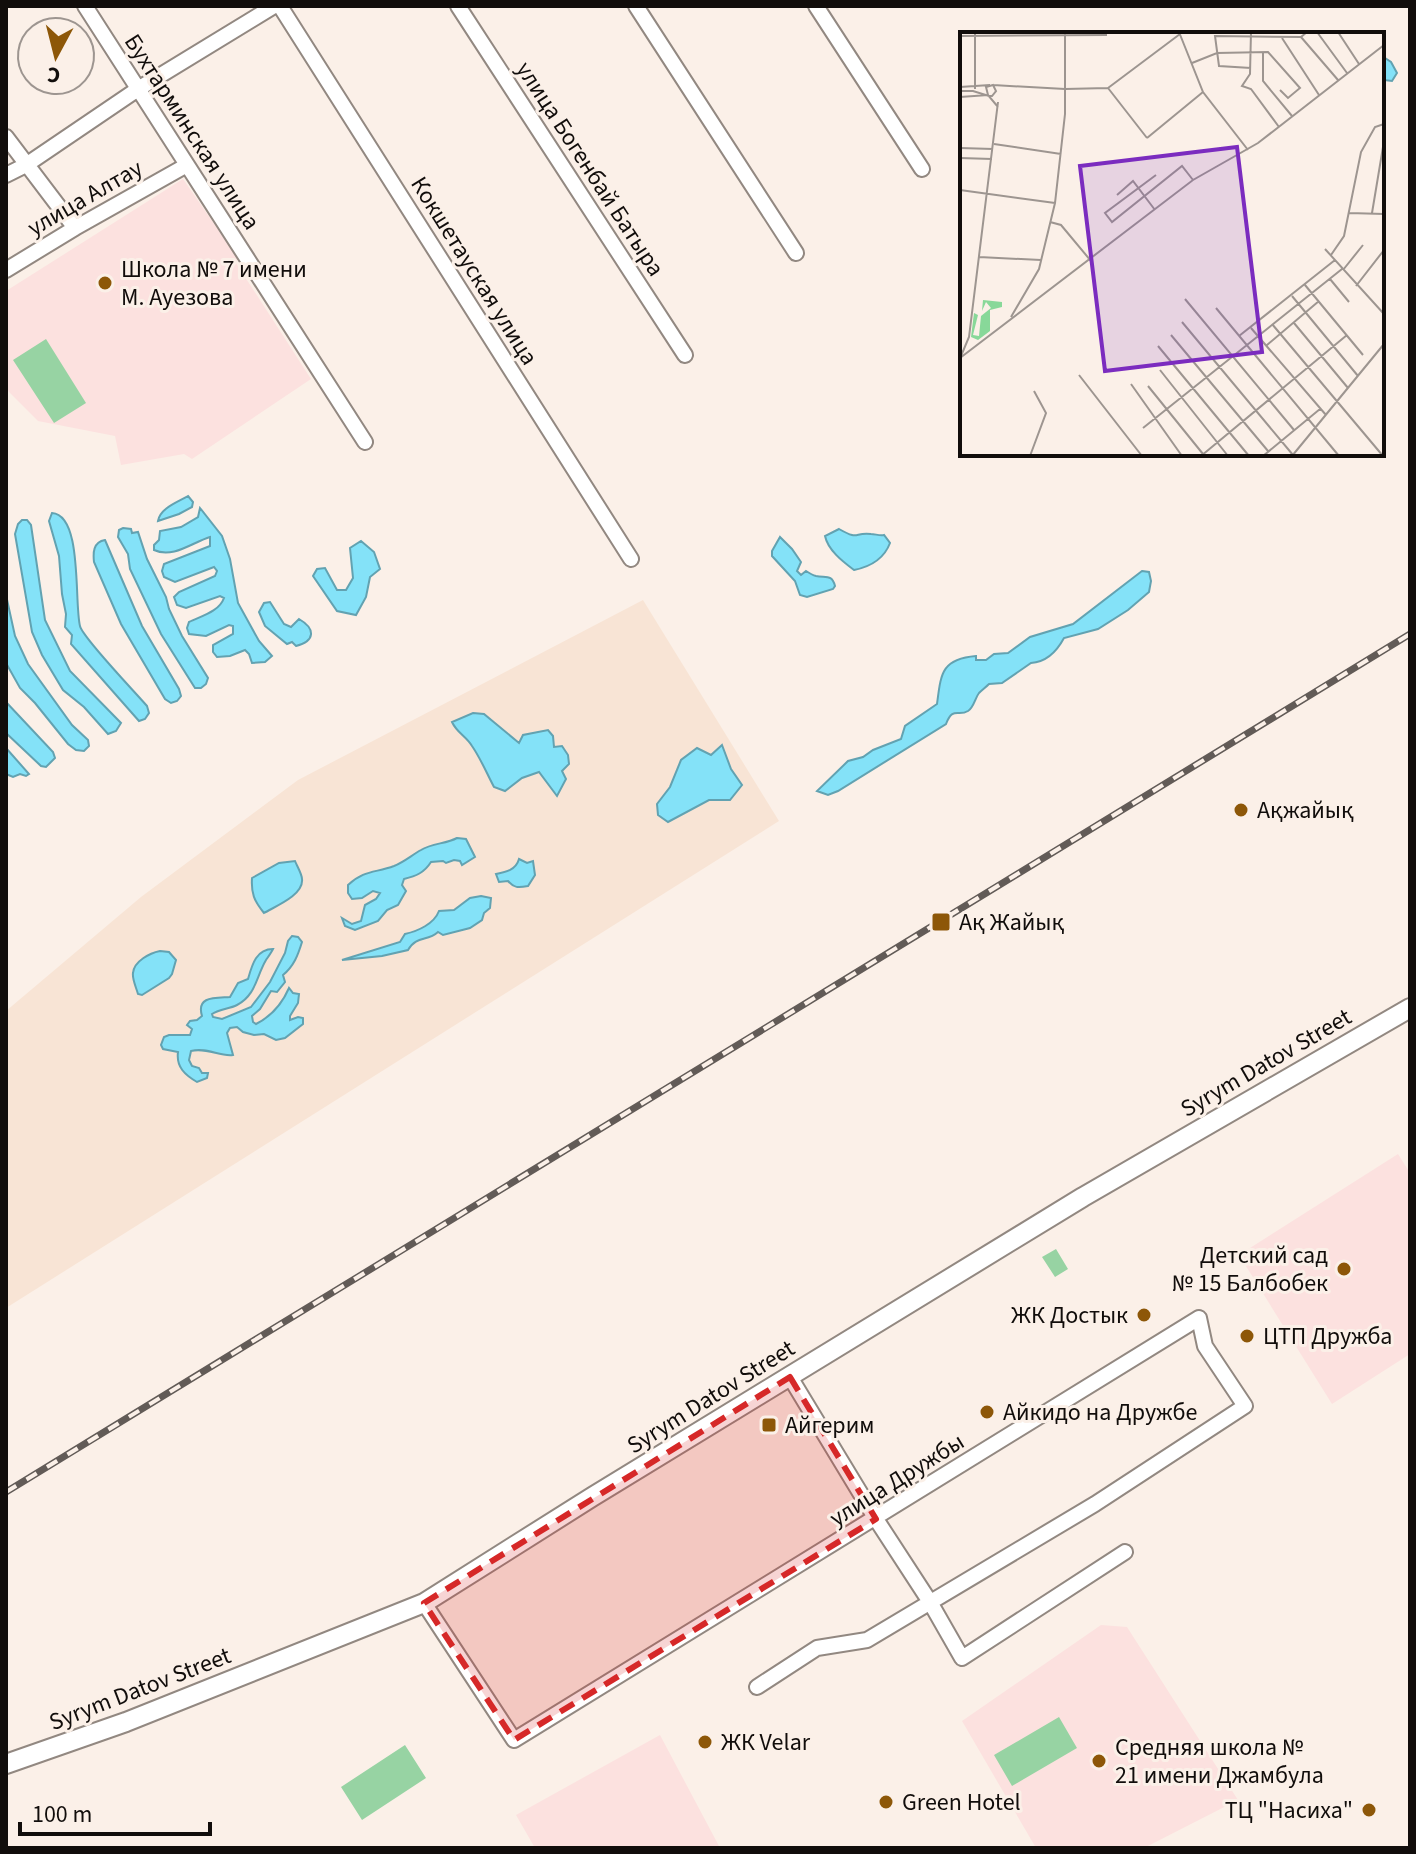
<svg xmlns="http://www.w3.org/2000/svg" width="1416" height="1854" font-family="'Source Sans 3',sans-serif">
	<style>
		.industrial { fill: #f8e4d5 }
		.education { fill: #fce1df }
		.green { fill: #97d3a3 }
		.water { fill: #84e2f8; stroke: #62a2b1; stroke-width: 2 }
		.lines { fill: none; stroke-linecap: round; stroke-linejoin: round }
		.minor-casing { stroke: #928881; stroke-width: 18 }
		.secondary-casing { stroke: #928881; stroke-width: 22 }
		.minor { stroke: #fff; stroke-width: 14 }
		.secondary { stroke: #fff; stroke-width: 18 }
		.rail-casing { stroke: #625b57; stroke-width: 7 }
		.rail { stroke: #fbf0e8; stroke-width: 4; stroke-dasharray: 12; stroke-linecap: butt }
		.marked { fill: #d62828; fill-opacity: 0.2; stroke: #d62828; stroke-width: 6; stroke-dasharray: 16 10; stroke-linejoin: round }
		.poi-dot { fill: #8d5708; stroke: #fbf0e8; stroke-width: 3 }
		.labels { text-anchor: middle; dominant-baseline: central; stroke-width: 6; stroke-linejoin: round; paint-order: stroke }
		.street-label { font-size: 24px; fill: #110d0b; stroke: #fbf0e8 }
		.poi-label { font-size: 24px; fill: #110d0b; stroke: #fbf0e8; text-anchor: start }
		.inset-road { fill: none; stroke: #9d9590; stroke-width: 2 }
		.view { fill: #7b2cbf; fill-opacity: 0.15; stroke: #7b2cbf; stroke-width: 4 }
		.inset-edge { fill: none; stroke: #110d0b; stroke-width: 4 }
	</style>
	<rect width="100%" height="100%" fill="#fbf0e8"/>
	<path class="industrial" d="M643,600L779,821L6,1308V1011L141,897L298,780Z"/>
	<path class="education" d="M183,179L238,258L236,263L311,379L192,459L184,454L121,465L115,436L38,421L9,392L6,387V291Z
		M1398,1154L1410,1173V1354L1332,1404L1239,1255Z
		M1101,1625L1127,1627L1238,1800L1144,1848H1036L962,1721Z
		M660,1735L720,1848H535L516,1815Z"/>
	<path class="green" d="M46,339L86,403L54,423L13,360Z
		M1056,1249L1068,1269L1055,1277L1042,1257Z
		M1059,1717L1077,1748L1012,1786L994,1755Z
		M405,1745L426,1778L362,1820L341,1787Z"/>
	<path class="water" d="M1382,56L1391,62L1397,73L1392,81L1384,80L1382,82Z
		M188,496L193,502L192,507L179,514L158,521C160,508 178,502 188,496Z
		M200,508L222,536L230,559L238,603L259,641L272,656L265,662L252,663L249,654L245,650L230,656L217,657L213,652V645L233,634V626L229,625L206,636L189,634L187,628L189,622C201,616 219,612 224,598L220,596L186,608L177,605L174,597L179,592L215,576L217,571L214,567L175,582L164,577L162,571L164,564L210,546V537C193,542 173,559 154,550V545L159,540L160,531L181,527L198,517Z
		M52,513C83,515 74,603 80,626C82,637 136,693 147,706L149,713L145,719L139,721L71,644L72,635L65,627L66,614L62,594L59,556L49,521Z
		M22,520H27L31,525L45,620L70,671L121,723L116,731L108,734L84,707L63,690L42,655L32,632L15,534L18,524Z
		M123,528L131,529L132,533L138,532L147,559L166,597L169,609L182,636L208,678L206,684L201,688H195L161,634L130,569L128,554L118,537L119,530Z
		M839,529C860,541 853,532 871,534C875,534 880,536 884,535L890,543C884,559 869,567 854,570C842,561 828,550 825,536Z
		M780,537L792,549L801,562L797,571L801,575L806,571C809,573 812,575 816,576C826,578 832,574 835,586L833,589L807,597L800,595L795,581L772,556V551Z
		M105,540L142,626L179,689L181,696L177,701L171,703L165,699L121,624L94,562C93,553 93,542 105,540Z
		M361,541L374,552L380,569L370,577L366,597L356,615L337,611L313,576L317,569L325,568L337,590H346L353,578L350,548Z
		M1142,571L1149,572L1151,581L1149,592L1128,610L1098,629L1064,638C1057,651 1047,662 1031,663L1002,683L989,684C986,687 982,690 979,693C975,698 974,707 968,711C958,717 953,706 946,724L838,791L828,795L817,791L848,761L863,757L873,750L901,739L905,726L937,704C941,674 941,659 976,656V660H986L994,654L1008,653L1030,637L1073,624Z
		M6,595L15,636L28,664L72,725L88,740L89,746L84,751L76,750L68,744L35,703L20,688L6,663Z
		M270,602L284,624L291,627L299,619C316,629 315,641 296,646L292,642L287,644L265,626L259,612L264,603Z
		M6,702L53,752L55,758L46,767L41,766L6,733Z
		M473,713L484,714L519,743L523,735L548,730L553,736L554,747L562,746L568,755L569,764L562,771L566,779L557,796L539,772L522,778L505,791L494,787C487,774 481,759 472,746C466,736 457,733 452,722Z
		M722,745L731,769L742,785L730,800H709L668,822L658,815L657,804L670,787L681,760L697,748L711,755Z
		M6,748L29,774L26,776L20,774L13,777L6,774Z
		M457,838L466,839L475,857L462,865L460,861L454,860L446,863L443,861L431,862C424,873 416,876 404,879L402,885L406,891L398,905L387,910L378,921L355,930L345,926L342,918L352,924L361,921L365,905L376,899L380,893L373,891L362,898L352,899L348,893V885C364,870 375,873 394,866C404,862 412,855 421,850C432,843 446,844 457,838Z
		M519,859L527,863L533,861L535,875L528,886C518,888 514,888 508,881L499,882L496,874C506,872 516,870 519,859Z
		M295,861C297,866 302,874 302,879C304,895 276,906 264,913C254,901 251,893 252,878L279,863Z
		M481,896L491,898L490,908L484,913L482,920L470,928L443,935L438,932C427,942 417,935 408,950L382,956L342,960L400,942L405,934C418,931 434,924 439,911L454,910L470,898Z
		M292,936L298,937L302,942C298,955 294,966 283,975L285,982L277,992L271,991L260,1009L252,1016L253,1022L256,1024C272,1016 282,1004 289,988L293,993L299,994L298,1003L290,1016V1020L298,1017L303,1018V1024L285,1038L276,1040L264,1034L254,1035L243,1032L237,1027L230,1028L227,1033L233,1055C220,1057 207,1047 191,1051L189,1060L192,1066L199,1068L202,1073H208L207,1078L197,1082C185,1075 176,1067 178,1052L163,1049L161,1045L164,1037L169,1035H190L192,1029L187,1025L190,1021L197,1020L202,1016C196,996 215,998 230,997L238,983L248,979C252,965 256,949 273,949C271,953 268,957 266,960C256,977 256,995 237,1005C229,1009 220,1009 212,1014L213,1017L222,1019L251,1007L270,982L285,953L288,941Z
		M160,951L169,952L176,960L172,974L169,978L142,995L138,994C136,987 132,979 133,973C134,961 150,953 160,951Z"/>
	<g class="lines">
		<defs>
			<path id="minor" d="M85,6L365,442
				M280,6L631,559
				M458,6L685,355
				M636,6L796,253
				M816,6L922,169
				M6,137L75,228
				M6,175L26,165L138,89L274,6
				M6,270L75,228L187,165
				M790,1377L876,1519L930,1602L962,1658L1125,1552
				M424,1603L514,1740L1199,1318L1205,1346L1245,1406L1095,1504L867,1640L817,1648L757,1687"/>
			<path id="secondary" d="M6,1764L126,1722L424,1603L592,1497L1083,1197L1410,1008"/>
		</defs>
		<use href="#minor" class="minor-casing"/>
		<use href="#secondary" class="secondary-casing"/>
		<use href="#minor" class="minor"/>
		<use href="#secondary" class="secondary"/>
		<defs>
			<path id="rail" d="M6,1492L1410,634"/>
		</defs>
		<use href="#rail" class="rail-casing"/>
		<use href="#rail" class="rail"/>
	</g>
	<path class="marked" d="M790,1377L876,1519L514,1740L424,1603Z"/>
	<g class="poi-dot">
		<circle cx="105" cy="283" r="8"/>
		<circle cx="1241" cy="810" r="8"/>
		<rect x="931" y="912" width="20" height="20" rx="4"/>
		<circle cx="1344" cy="1269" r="8"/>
		<circle cx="1144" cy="1315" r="8"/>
		<circle cx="1247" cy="1336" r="8"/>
		<circle cx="987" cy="1412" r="8"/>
		<rect x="761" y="1417" width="16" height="16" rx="4"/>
		<circle cx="705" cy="1742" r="8"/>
		<circle cx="1099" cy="1761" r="8"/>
		<circle cx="886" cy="1802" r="8"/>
		<circle cx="1369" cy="1810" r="8"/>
	</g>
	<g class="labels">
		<g class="street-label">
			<text transform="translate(192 132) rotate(57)">Бухтарминская улица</text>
			<text transform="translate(590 169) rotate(57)">улица Богенбай Батыра</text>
			<text transform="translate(85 198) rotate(-30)">улица Алтау</text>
			<text transform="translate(474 271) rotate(58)">Кокшетауская улица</text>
			<text transform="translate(1266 1063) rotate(-30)">Syrym Datov Street</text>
			<text transform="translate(711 1397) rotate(-32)">Syrym Datov Street</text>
			<text transform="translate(897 1480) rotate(-32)">улица Дружбы</text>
			<text transform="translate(140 1689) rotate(-21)">Syrym Datov Street</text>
		</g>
		<g class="poi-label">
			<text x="121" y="269">Школа № 7 имени<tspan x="121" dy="28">М. Ауезова</tspan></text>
			<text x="1257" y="810">Ақжайық</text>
			<text x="959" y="922">Ақ Жайық</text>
			<text x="1328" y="1255" text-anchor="end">Детский сад<tspan x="1328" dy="28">№ 15 Балбобек</tspan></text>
			<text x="1128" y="1315" text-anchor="end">ЖК Достык</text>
			<text x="1263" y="1336">ЦТП Дружба</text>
			<text x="1003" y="1412">Айкидо на Дружбе</text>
			<text x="785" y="1425">Айгерим</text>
			<text x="721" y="1742">ЖК Velar</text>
			<text x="1115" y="1747">Средняя школа №<tspan x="1115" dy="28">21 имени Джамбула</tspan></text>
			<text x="902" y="1802">Green Hotel</text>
			<text x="1353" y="1810" text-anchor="end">ТЦ "Насиха"</text>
		</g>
	</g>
	<g transform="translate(960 32)">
		<rect width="424" height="424" fill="#fbf0e8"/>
		<path d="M23,268L42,270V275L30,278V299L18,308L11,305L14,281L18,283L13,303L19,304L21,284L31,276L26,270L22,279Z" fill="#88d899"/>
		<path class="inset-road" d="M15,0V57M219,0L243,60L288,118M291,0L290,42L282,54L291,57L319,95M357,0L387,41M378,0L399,32M0,4L147,3M341,5L378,48M322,6L359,63M303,20V49L332,84M232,31L257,21L308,20L340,56L328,66L320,58M291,36L259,34L255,4L341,5L347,0M33,53L105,57M0,55L30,53M148,56L220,2M148,56L187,106M105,57L148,56M0,59H13L29,64H32L36,59L33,53L26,55L28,63M0,65L28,63L38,75M187,106L243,60M34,112L101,122M0,116L33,117M0,126L32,127M196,143L145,181L152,190L222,134L233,148M0,158L95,171M157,163L173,149L195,178M389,181L424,182M412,181L424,109M90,190L101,193L131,229M365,217L424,282M371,223L384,204L401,120L415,95L424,92M19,225L81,228M383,238L403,213M370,247L389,270M345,253L403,323M396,254L424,218M332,264L398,344M225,267L334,398M256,276L379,424M51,285L79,237L95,171L105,82V0M222,290L333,423M334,291L388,356M312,292L423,424M291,296L366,383M211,303L308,419M279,304L375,228M307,313L359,269M198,314L289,424M1,324L9,305L38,70M0,326L233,148L298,111L424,13M200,338L268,424M119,343L182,424M171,352L222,424M188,354L243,422M183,396L382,237M70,424L86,381L74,359M241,424L387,303M303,424L360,377M332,424L424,312"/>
		<path class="view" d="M277,115L302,320L145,339L120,134Z"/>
		<rect width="424" height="424" class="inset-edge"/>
	</g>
	<rect width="1416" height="1854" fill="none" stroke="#110d0b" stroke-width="16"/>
	<g transform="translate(56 56) rotate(187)"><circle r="38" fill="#fbf0e8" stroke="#9d9590" stroke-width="2"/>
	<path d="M0-6L14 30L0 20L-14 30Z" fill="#8d5708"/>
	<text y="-12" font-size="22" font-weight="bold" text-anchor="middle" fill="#110d0b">С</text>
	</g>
	<path d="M20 1822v12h190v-12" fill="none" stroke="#110d0b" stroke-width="4"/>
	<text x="32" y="1822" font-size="24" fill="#110d0b" stroke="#fbf0e8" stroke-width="6" paint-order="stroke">100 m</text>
</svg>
